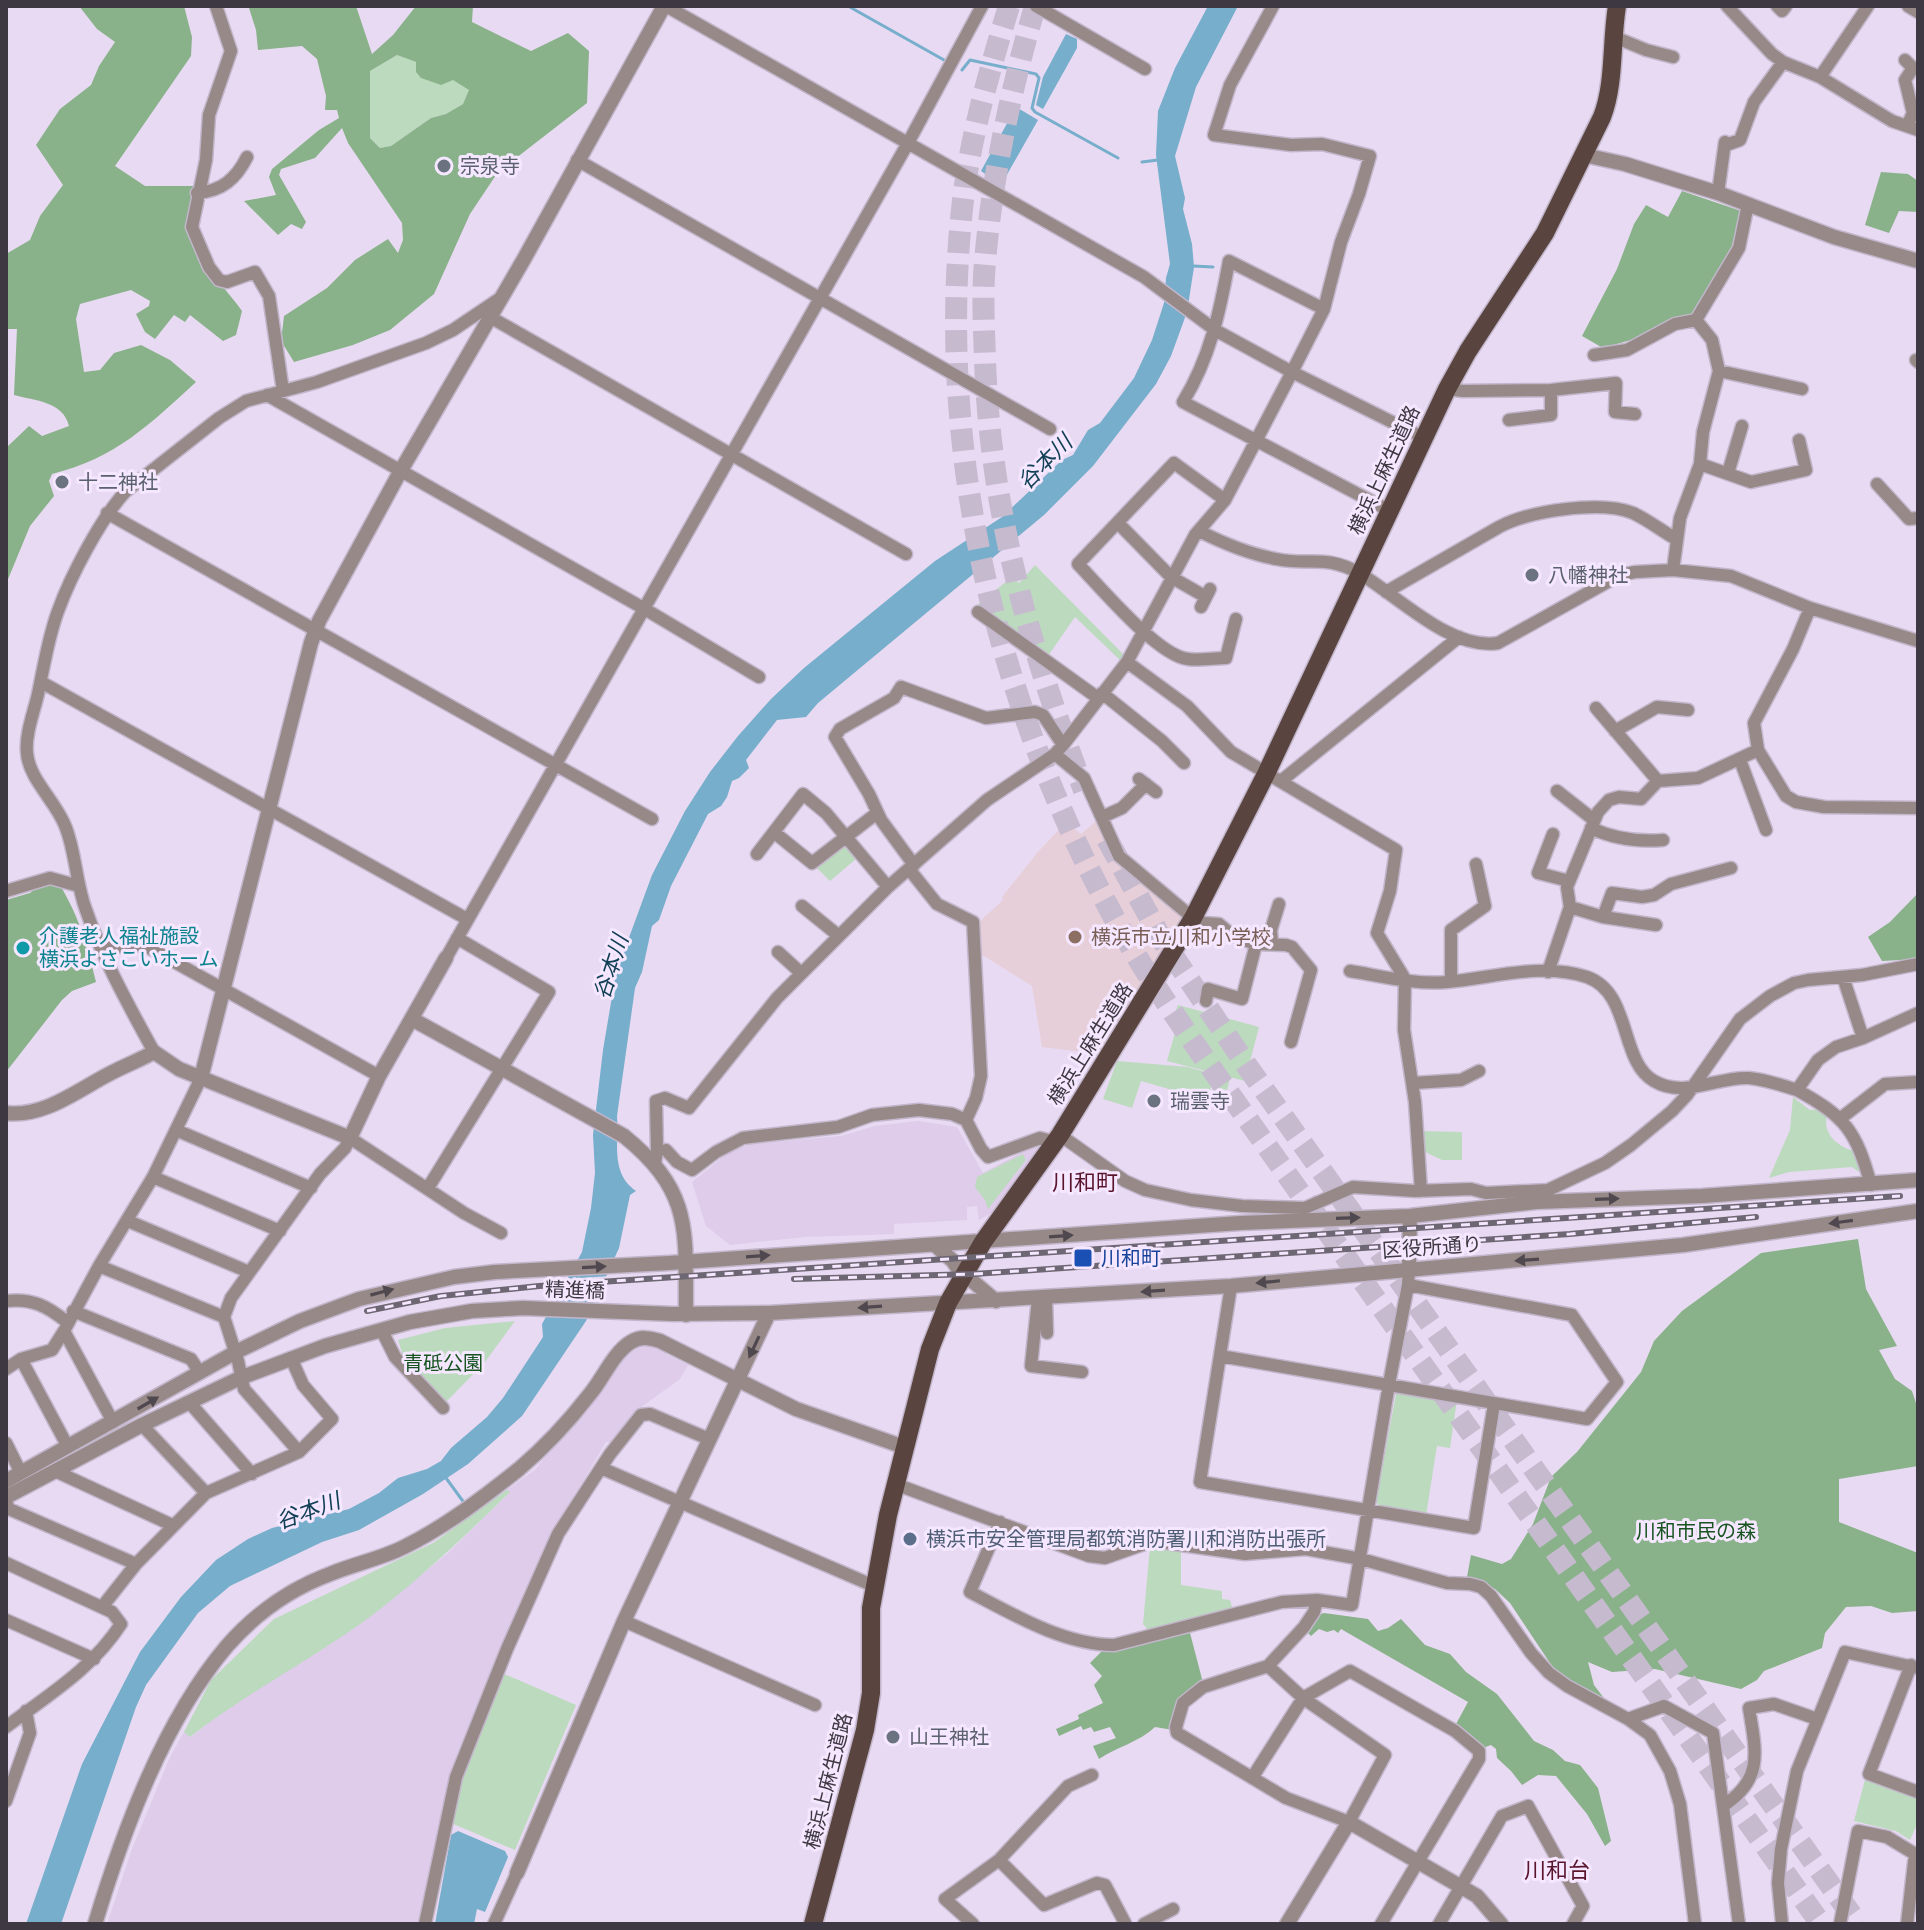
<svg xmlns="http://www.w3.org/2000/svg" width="1924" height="1930" font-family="'DejaVu Sans','Noto Sans JP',sans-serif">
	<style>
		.built { fill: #deccea }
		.education { fill: #e7cfd9 }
		.green { fill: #bcdabd }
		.forest { fill: #89b28a; fill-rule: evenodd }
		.water { fill: #76aecb }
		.pier { fill: #e8daf2 }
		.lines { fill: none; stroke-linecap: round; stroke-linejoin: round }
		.stream { stroke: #76aecb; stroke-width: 3 }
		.motorway-tunnel { stroke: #c6bacf; stroke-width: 22; stroke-dasharray: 22 11; stroke-linecap: butt }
		.minor-casing { stroke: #c2b6cb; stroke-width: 15 }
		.tertiary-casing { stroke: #c2b6cb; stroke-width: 17 }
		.primary-casing { stroke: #c2b6cb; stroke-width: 21 }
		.minor { stroke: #968987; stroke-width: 12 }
		.tertiary { stroke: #968987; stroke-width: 14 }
		.primary { stroke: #59443f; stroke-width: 18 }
		.rail-casing { stroke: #6d6673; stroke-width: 6 }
		.rail { stroke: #f5e7ff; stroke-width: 3; stroke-dasharray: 9; stroke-linecap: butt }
		.oneway { fill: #4f484f }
		.worship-dot { fill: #6b7280; stroke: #f5e7ff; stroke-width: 3 }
		.education-dot { fill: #8d6e63; stroke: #f5e7ff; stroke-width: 3 }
		.culture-dot { fill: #0f9aa8; stroke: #f5e7ff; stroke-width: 3 }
		.transit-dot { fill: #1a4fb4; stroke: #f5e7ff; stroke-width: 3 }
		.service-dot { fill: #5c6f8a; stroke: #f5e7ff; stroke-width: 3 }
		.labels { text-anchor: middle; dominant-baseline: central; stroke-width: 6; stroke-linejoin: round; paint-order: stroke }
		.worship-label { font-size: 20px; fill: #5b616d; stroke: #f5e7ff; text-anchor: start }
		.street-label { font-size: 20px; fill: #3d3841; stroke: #f5e7ff }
		.culture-label { font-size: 20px; fill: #0d838f; stroke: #f5e7ff; text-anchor: start }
		.education-label { font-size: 20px; fill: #785e54; stroke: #f5e7ff; text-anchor: start }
		.transit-label { font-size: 20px; fill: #164399; stroke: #f5e7ff; text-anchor: start }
		.park-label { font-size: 20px; fill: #175420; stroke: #f5e7ff }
		.service-label { font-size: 20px; fill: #4e5e75; stroke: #f5e7ff; text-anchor: start }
		.water-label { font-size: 22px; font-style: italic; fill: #124156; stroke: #f5e7ff }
		.neighbourhood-label { font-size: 22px; fill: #59152c; stroke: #f5e7ff }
	</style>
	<rect width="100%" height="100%" fill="#e8daf2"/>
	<path class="built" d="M918,1121L957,1127L983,1173L1038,1143L1039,1149L991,1213L979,1220L977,1206L967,1207V1220L894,1224V1234L805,1237L730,1245L706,1226L692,1182L728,1153L751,1144L841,1136L875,1126Z
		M650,1346L668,1350L666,1354L688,1365L680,1379L640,1408L612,1442H606L547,1542L456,1756L432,1861L425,1924H107L132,1849L170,1757L184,1732L191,1737L221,1713L363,1622L447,1554L509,1493L507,1490L535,1470L622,1359L638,1348Z"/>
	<path class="education" d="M1100,818L1117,857L1180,909L1182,920L1099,1054L1042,1047L1032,986L976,951L977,924L1003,900L1002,897L1037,853L1066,822L1081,834Z"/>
	<path class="green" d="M397,55L416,62L448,81L453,80L470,89L463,104L446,114L431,118L391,146L380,148L370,138V71Z
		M1035,565L1125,656L1122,662L1075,617L1048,656L984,611L978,604L1012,577L1019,583Z
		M843,844L857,858L830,881L816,867Z
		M1178,1005L1259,1027L1245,1081L1167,1061L1178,1022L1170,1018L1172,1013H1175Z
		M1117,1061L1188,1067L1230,1079L1227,1090L1211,1087L1207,1100L1141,1081L1132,1108L1103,1099Z
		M1793,1097L1810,1110L1821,1109L1827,1114C1822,1135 1838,1147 1857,1152L1862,1170L1859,1172L1852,1167L1789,1172L1769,1178L1790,1130Z
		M1419,1131L1462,1132V1160H1442L1421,1150Z
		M1023,1154L1026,1160L988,1209L985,1200L975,1187L977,1177Z
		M515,1321L485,1362L447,1401H442L405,1362L398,1340L445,1328Z
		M1400,1391L1457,1400L1450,1448L1437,1446L1426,1515L1380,1508L1376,1501L1396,1394Z
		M507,1490L510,1492C463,1538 416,1583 363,1622C307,1662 245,1694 190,1737L184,1732L211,1680L274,1619L433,1543Z
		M1150,1547L1181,1551V1585L1222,1591V1599L1230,1600L1232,1607L1149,1631L1143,1624Z
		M502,1673L576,1705L515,1850L451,1823L460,1778Z
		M1866,1776L1918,1799V1822L1910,1840L1896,1831L1854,1821Z"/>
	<path class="forest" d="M79,6H184L192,37L191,56L115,166L145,186H195C193,200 188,218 191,231C198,265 223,284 242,311L236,335L223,341L190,315L185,322L174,315L155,339L145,332L136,314L149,306L150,301L131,290L80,304L76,319L84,372L100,370L114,353L141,345L170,360L196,382C149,425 116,458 52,474L49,481L54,496L30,526L6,584V448L29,426L42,436L69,426C63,401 35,401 14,395L17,329H8L6,254L30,240L40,216L63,185L36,145L60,109L91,85L99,66L115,42L97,29Z
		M243,6H356L372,54L393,35L416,6H473L472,22L531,51L568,33L589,51L587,103L498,172L470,214L434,294L390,330L353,345L294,362L281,341L284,316L327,288L355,260L388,239L398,253L403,240L402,223L348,143L342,128L315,158L281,169L279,175L306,222L302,229L291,224L278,235L244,201L276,195L269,177L272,169L319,130L339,118L337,110H325L326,96L317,59L302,46L258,50L256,30L249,8ZM397,55L416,62V72L421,78L441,85L453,80L469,90L463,104L446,114L431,118L391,146L380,148L370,138V71Z
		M1881,172L1908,174L1918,181V212L1899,211L1889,233L1865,225Z
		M1682,191L1741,211L1729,257L1696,312L1641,337L1603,348L1582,336L1617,269L1634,224L1646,205L1668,217Z
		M41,883L60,885C80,919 87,945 96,982L72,991L62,1000L6,1072V900L30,893Z
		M1918,893V959L1882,961L1868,937L1890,922Z
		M1858,1239L1866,1289L1897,1346L1879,1350L1895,1379L1912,1391L1918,1409V1466L1839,1479V1522L1918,1553V1611L1892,1613L1871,1606L1846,1607L1825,1633L1822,1648L1764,1671L1757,1680L1741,1689L1655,1669L1612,1672L1588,1662L1594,1685L1606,1701L1570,1682L1552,1666L1510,1603L1495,1589L1467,1577L1471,1555L1502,1564L1511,1559L1533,1524L1551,1477L1577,1452L1641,1372L1654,1341L1682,1311L1761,1253Z
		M1324,1613L1368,1619L1378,1631L1388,1628L1401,1619L1425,1645L1450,1654L1466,1672L1497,1694L1534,1741L1553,1750L1565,1761L1580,1765L1598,1788L1611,1841L1605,1846L1587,1814L1556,1776L1538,1775L1522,1785L1511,1771L1497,1758L1496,1749L1491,1745L1483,1748L1456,1724L1468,1702L1341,1629L1338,1633L1334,1630L1327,1632L1319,1629L1311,1636L1307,1632L1318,1615Z
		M1189,1629L1202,1679L1173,1730L1155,1727C1139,1742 1117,1747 1099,1759L1093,1746L1116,1738L1110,1727L1094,1732L1091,1727L1083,1730L1081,1726L1059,1736L1056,1729L1079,1719L1078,1715L1103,1703L1094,1685L1102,1676L1090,1663L1101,1652Z"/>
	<path class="water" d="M1208,6H1238L1196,87L1175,156L1185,198L1183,209L1192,244L1194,267L1187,312L1171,356L1156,384L1093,466L1044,515L818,703L806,717L777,720L746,760L749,768L739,778L732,781L727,797L721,806L708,814L671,886L659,920L652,926L642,972L635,988L617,1116C619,1143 610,1173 636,1191L630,1195L619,1248L586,1321L522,1416L468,1464L423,1494L359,1530L322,1542L230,1586L198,1613L146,1685L136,1707L61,1924H26L82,1764L140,1652L181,1597L216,1560L248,1539L272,1528L349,1509L379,1493L398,1478L427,1469L441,1461L451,1448L487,1417L503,1398L543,1337L542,1324L582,1252L591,1208L595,1173L593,1135L603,1050L616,973L652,875L685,811L710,772L738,736L771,699L804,668L935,561L1002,517L1062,460L1073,455L1088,430L1100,423L1134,378L1152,340L1164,303L1166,278L1170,264L1156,155L1158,111L1175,68Z
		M1066,34L1077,39V48L1043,109L1036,105L1043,77Z
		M1016,107L1038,120L1001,185L981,171Z
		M458,1831L505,1851L508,1857L485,1912L477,1909L474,1924H435L451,1835Z"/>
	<path class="pier" d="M611,1276L603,1292L553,1296L562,1279Z"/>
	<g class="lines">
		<path class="stream" d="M848,6L944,60
			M962,70L970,60L1036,74L1039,78L1032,108L1035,112L1118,158
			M1142,162L1158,160
			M1193,266L1213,267
			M446,1478L465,1504"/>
		<path class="motorway-tunnel" d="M1009,6C990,69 971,134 963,200C935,446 994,693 1110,910C1142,970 1182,1026 1221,1082L1821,1924
			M1035,6C1011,90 992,176 985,262C982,294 984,327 985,360C990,510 1030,650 1084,790
			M1107,839L1161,938L1247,1066L1858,1924"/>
		<defs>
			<path id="minor" d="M216,6L231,51L209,115L206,160L192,227L209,267L219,280L227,282L255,272L269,296L283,391
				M666,6L1144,277L1215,330L1292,372L1324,309L1341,242L1359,194L1370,156L1322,144L1291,145L1214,135L1230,85L1273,6
				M1036,6L1145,69
				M1727,6L1772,54L1783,62L1820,77L1892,121L1918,130
				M1777,6L1782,11L1786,6
				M1908,6L1918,12
				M1612,36L1646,50L1673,57
				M1905,60L1913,68L1905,80L1913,113L1907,126
				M1820,77L1868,6
				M577,160L1050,429
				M197,193C222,191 236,179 247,157
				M1718,193L1725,142L1729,144L1740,140L1754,102L1783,62
				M1324,309L1229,261C1220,311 1210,358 1183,402L1390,511
				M490,317L906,554
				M1594,355L1627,350L1675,324L1696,320
				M1916,360L1918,362
				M1719,371L1802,389
				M1447,389L1463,391L1551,390V415L1509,420
				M1551,390L1616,383L1615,412L1635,414
				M267,395L643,608L759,677
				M1700,464L1751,482L1806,470L1799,440
				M1728,473L1742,426
				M1877,484L1909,519L1918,518
				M1225,500L1174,463L1078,564C1100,587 1158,656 1188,659C1200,661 1214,658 1226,658L1236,619
				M107,513L652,819
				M1118,523L1171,577L1206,597
				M1201,532C1225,544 1249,554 1276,559C1309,566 1325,554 1359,573C1398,596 1451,651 1498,643L1620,575L1635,572L1673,570L1731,576L1810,608L1918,641
				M1673,570L1680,518L1700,464L1703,432L1719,371L1712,340L1696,320L1739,248L1748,204
				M1386,592L1499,527C1529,511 1600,500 1633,513C1648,520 1662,531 1676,539
				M1201,607L1210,589
				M1810,608L1793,649L1754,723L1758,750L1786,796L1796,802L1824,807L1918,808
				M978,612L1098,698
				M1127,662L1187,706L1231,752L1396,850L1390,891L1377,933L1405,979L1404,1030L1415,1102L1421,1191
				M41,682L467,919
				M1102,693L1162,741L1184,763
				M1596,708L1658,781
				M1615,731L1657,707L1688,710
				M1055,754L1084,778L1119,856L1193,918L1204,923L1219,924L1233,936L1256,944L1286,945L1292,947L1311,970L1291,1042
				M1740,760L1766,830
				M1139,779L1156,792
				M1281,781L1459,637
				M1557,791L1594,820
				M1102,817L1122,808L1146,784
				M1591,828C1614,839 1638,842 1663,840
				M775,833L812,863L877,813
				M1553,834L1538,873L1569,881
				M757,854L803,794L826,813L888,887
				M914,865L881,820L869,794L835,737L840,729L894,698L901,687L986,718L1035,712L1043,715L1063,745
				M909,869L937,904L973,922L981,1076L976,1098L966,1120
				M6,891L50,878L79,886
				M802,906L839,936
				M1570,907L1603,917L1656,925
				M1603,917L1612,893L1642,897L1654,895L1671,884L1731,868
				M1272,944L1271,930L1279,904
				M101,948L144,945L379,1076
				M778,952L801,973
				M446,958L908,143L982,6
				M1350,971C1381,976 1415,985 1447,982C1492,978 1542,962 1587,977C1632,993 1619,1061 1654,1081C1684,1099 1718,1076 1749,1078C1766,1080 1782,1085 1797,1090
				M1548,972L1570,907L1567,887L1598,812L1609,800L1619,797L1641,799L1658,781L1698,778L1758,750
				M1843,977L1863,1038
				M1451,981V930L1485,906L1476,864
				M1206,1001L1208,989L1242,999L1256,944
				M154,1052C129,1006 103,960 86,910C76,884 76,854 66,828C57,802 29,780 27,753C25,734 34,712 38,694C44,666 48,638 58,611C71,575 101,518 126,491L219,418L246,401L317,382L426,343L453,330L499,299
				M1413,1083L1461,1080L1479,1071
				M1841,1118L1885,1084L1918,1082
				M176,1130L311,1188
				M1060,1135L1125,1181L1145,1190L1191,1200L1242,1206L1305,1208L1353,1187L1415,1191L1471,1189L1486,1193L1548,1190L1605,1163L1631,1145L1672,1111L1687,1095L1740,1019L1770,996L1794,983L1808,980L1862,975L1918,964
				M666,1150L677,1162L692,1170L716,1152L743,1138L838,1127L872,1115L919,1110L952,1114L966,1120L981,1149L988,1157L1040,1138L1055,1142
				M655,1163L657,1151L656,1101L665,1098L689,1108L777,998L888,887L987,800L1055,754L1063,745L1127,662L1195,535L1225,500L1292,372L1424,438
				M153,1177L280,1231
				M1871,1185C1856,1131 1846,1117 1797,1090L1818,1060L1836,1047L1863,1038L1918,1013
				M428,1188L549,992L457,938
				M128,1221L249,1272
				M99,1266L224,1317
				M1231,1286L1200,1482L1474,1528L1494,1404
				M1046,1298L1047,1333
				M1038,1299L1031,1366L1082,1372
				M6,1301C32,1298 47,1306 67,1322
				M73,1311L191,1359L200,1373
				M382,1331L395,1357L443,1408
				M1220,1356L1587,1419L1617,1382L1572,1315L1408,1285
				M21,1359L68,1447
				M6,1369L21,1359L52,1350L64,1331
				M189,1402L252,1474
				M113,1422L64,1331L99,1266L153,1177L201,1078
				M142,1425L206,1493
				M6,1443L21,1473
				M299,1452L244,1389L238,1361L224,1317L231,1298L320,1174L345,1148L350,1138L464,1213L501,1233
				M601,1468L874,1586
				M55,1471L172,1525
				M895,1484L1089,1556L1105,1558L1153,1541L1245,1554L1306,1549L1361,1559L1447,1583L1470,1584L1481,1587L1491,1596L1531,1653L1549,1673L1567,1686L1628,1719L1650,1735L1670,1771L1680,1804L1695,1924
				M6,1502L9,1509L136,1564
				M1000,1522L970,1592C1014,1615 1064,1645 1114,1645L1282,1602L1317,1600L1352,1605L1389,1384L1408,1285L1409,1268
				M6,1563L112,1612L121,1624C92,1669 48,1695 6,1727
				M102,1607L136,1564L206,1493L299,1452L332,1419L303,1385L291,1358
				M6,1620L94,1659
				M624,1621L815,1705
				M1911,1665L1869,1774L1918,1792
				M1268,1666L1303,1698L1385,1755L1349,1822L1286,1798L1177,1733L1176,1727L1183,1703L1203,1687L1268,1666L1304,1627L1314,1612L1317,1600
				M1628,1719L1664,1706L1713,1733L1739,1924
				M1252,1778L1303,1698L1350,1671L1455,1731L1479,1751V1759L1381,1924
				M6,1801L30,1733L26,1711
				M1723,1806C1764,1779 1756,1752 1749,1708L1774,1704L1817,1719
				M999,1860L1044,1905L1097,1883L1105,1885L1125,1923
				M425,1924L456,1777L507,1649L558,1534L610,1454L641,1415L650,1414L709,1439
				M494,1924L517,1873
				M973,1924L945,1899L999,1860L1068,1786L1092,1775
				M1144,1924L1173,1909
				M1439,1924L1502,1816L1528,1806L1583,1906L1573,1924
				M1782,1924L1778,1883L1781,1849L1797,1771L1845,1652L1918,1668
				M1840,1924L1858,1831L1887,1837L1915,1854L1907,1924"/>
			<path id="tertiary" d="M1584,155L1625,164L1718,193L1834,237L1918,261
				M412,1019L624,1136C694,1193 685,1232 686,1315
				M201,1078L311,643L319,621L400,472L524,259L664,6
				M6,1113C43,1118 78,1090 109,1074C124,1066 140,1060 154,1052L179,1069L350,1138L379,1076L446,958
				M935,1245L953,1261L963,1276
				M1409,1268L1410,1216
				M964,1274L996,1301
				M6,1481L236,1352L300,1321L359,1299L454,1277L495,1272L669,1263L1240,1223L1410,1216L1536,1202L1702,1196L1918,1180
				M6,1497L142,1425L240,1378L325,1346L410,1322L472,1311L523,1308L673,1314L769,1313L1231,1286L1683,1245L1918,1211
				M517,1873L624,1621L769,1313
				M95,1924C123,1831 164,1720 227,1646C255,1614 290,1589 330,1574C354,1564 380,1559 404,1547C445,1527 484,1497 519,1469C545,1447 569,1421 590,1394C603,1379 613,1353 631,1342C641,1336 649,1338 660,1341L796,1409L904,1447
				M1287,1924L1349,1822L1477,1896L1501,1924"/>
			<path id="primary" d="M813,1924L865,1730L871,1693V1608L888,1515L930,1349L948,1303L983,1242L1060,1135L1193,918L1266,774L1447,389L1468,351L1545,233L1602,117C1615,84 1611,42 1617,6"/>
		</defs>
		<use href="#minor" class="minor-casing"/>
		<use href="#tertiary" class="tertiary-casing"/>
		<use href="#primary" class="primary-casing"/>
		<use href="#minor" class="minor"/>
		<use href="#tertiary" class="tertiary"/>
		<use href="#primary" class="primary"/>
		<defs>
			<path id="rail" d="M794,1279L974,1274L1570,1234L1756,1217
				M367,1311L441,1296L539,1286L1900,1196"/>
		</defs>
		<use href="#rail" class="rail-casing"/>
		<use href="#rail" class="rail"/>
	</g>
	<defs><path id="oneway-solid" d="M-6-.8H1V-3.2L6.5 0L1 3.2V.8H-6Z" transform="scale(2)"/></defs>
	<g class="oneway">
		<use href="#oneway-solid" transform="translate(1607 1199) rotate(-2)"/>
		<use href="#oneway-solid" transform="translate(1348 1218) rotate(-2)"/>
		<use href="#oneway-solid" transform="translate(1841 1222) rotate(172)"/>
		<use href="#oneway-solid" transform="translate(1061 1236) rotate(-4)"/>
		<use href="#oneway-solid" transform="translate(758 1256) rotate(-4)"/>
		<use href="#oneway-solid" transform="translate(1527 1260) rotate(176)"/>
		<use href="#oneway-solid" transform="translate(594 1267) rotate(-3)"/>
		<use href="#oneway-solid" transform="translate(1268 1282) rotate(174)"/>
		<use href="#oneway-solid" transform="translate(1153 1291) rotate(176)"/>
		<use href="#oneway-solid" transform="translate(382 1292) rotate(-15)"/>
		<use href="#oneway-solid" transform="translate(870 1307) rotate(176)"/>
		<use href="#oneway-solid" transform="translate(754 1347) rotate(115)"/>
		<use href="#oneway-solid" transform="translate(148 1403) rotate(-30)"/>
	</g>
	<g class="worship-dot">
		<circle cx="444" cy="166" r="8"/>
		<circle cx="62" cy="482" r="8"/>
		<circle cx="1532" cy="575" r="8"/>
		<circle cx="1154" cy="1101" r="8"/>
		<circle cx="893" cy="1737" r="8"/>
	</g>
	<circle class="education-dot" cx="1075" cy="937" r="8"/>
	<circle class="culture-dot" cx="23" cy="948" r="8"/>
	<rect class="transit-dot" x="1073" y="1248" width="20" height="20" rx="4"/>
	<circle class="service-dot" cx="910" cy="1539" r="8"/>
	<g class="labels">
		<g class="worship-label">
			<text x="460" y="166">宗泉寺</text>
			<text x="78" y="482">十二神社</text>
			<text x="1548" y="575">八幡神社</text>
			<text x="1170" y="1101">瑞雲寺</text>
			<text x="909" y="1737">山王神社</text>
		</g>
		<g class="street-label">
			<text transform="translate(1384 470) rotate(-65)">横浜上麻生道路</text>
			<text transform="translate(1090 1044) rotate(-58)">横浜上麻生道路</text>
			<text transform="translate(1432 1247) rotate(-4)">区役所通り</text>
			<text transform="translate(575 1290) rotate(2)">精進橋</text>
			<text transform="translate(828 1781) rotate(-76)">横浜上麻生道路</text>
		</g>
		<g class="culture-label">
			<text x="39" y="936">介護老人福祉施設<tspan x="39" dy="23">横浜よさこいホーム</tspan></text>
		</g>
		<g class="education-label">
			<text x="1091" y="937">横浜市立川和小学校</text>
		</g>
		<g class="transit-label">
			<text x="1101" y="1258">川和町</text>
		</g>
		<g class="park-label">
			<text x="443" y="1363">青砥公園</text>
			<text x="1696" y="1531">川和市民の森</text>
		</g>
		<g class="service-label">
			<text x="926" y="1539">横浜市安全管理局都筑消防署川和消防出張所</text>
		</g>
		<g class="water-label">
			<text transform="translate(1045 462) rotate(-45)">谷本川</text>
			<text transform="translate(611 967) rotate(-72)">谷本川</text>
			<text transform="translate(308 1511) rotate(-20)">谷本川</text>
		</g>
		<g class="neighbourhood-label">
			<text x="1085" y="1182">川和町</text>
			<text x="1557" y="1870">川和台</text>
		</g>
	</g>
	<rect width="1924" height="1930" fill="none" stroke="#3d3841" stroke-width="16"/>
</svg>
